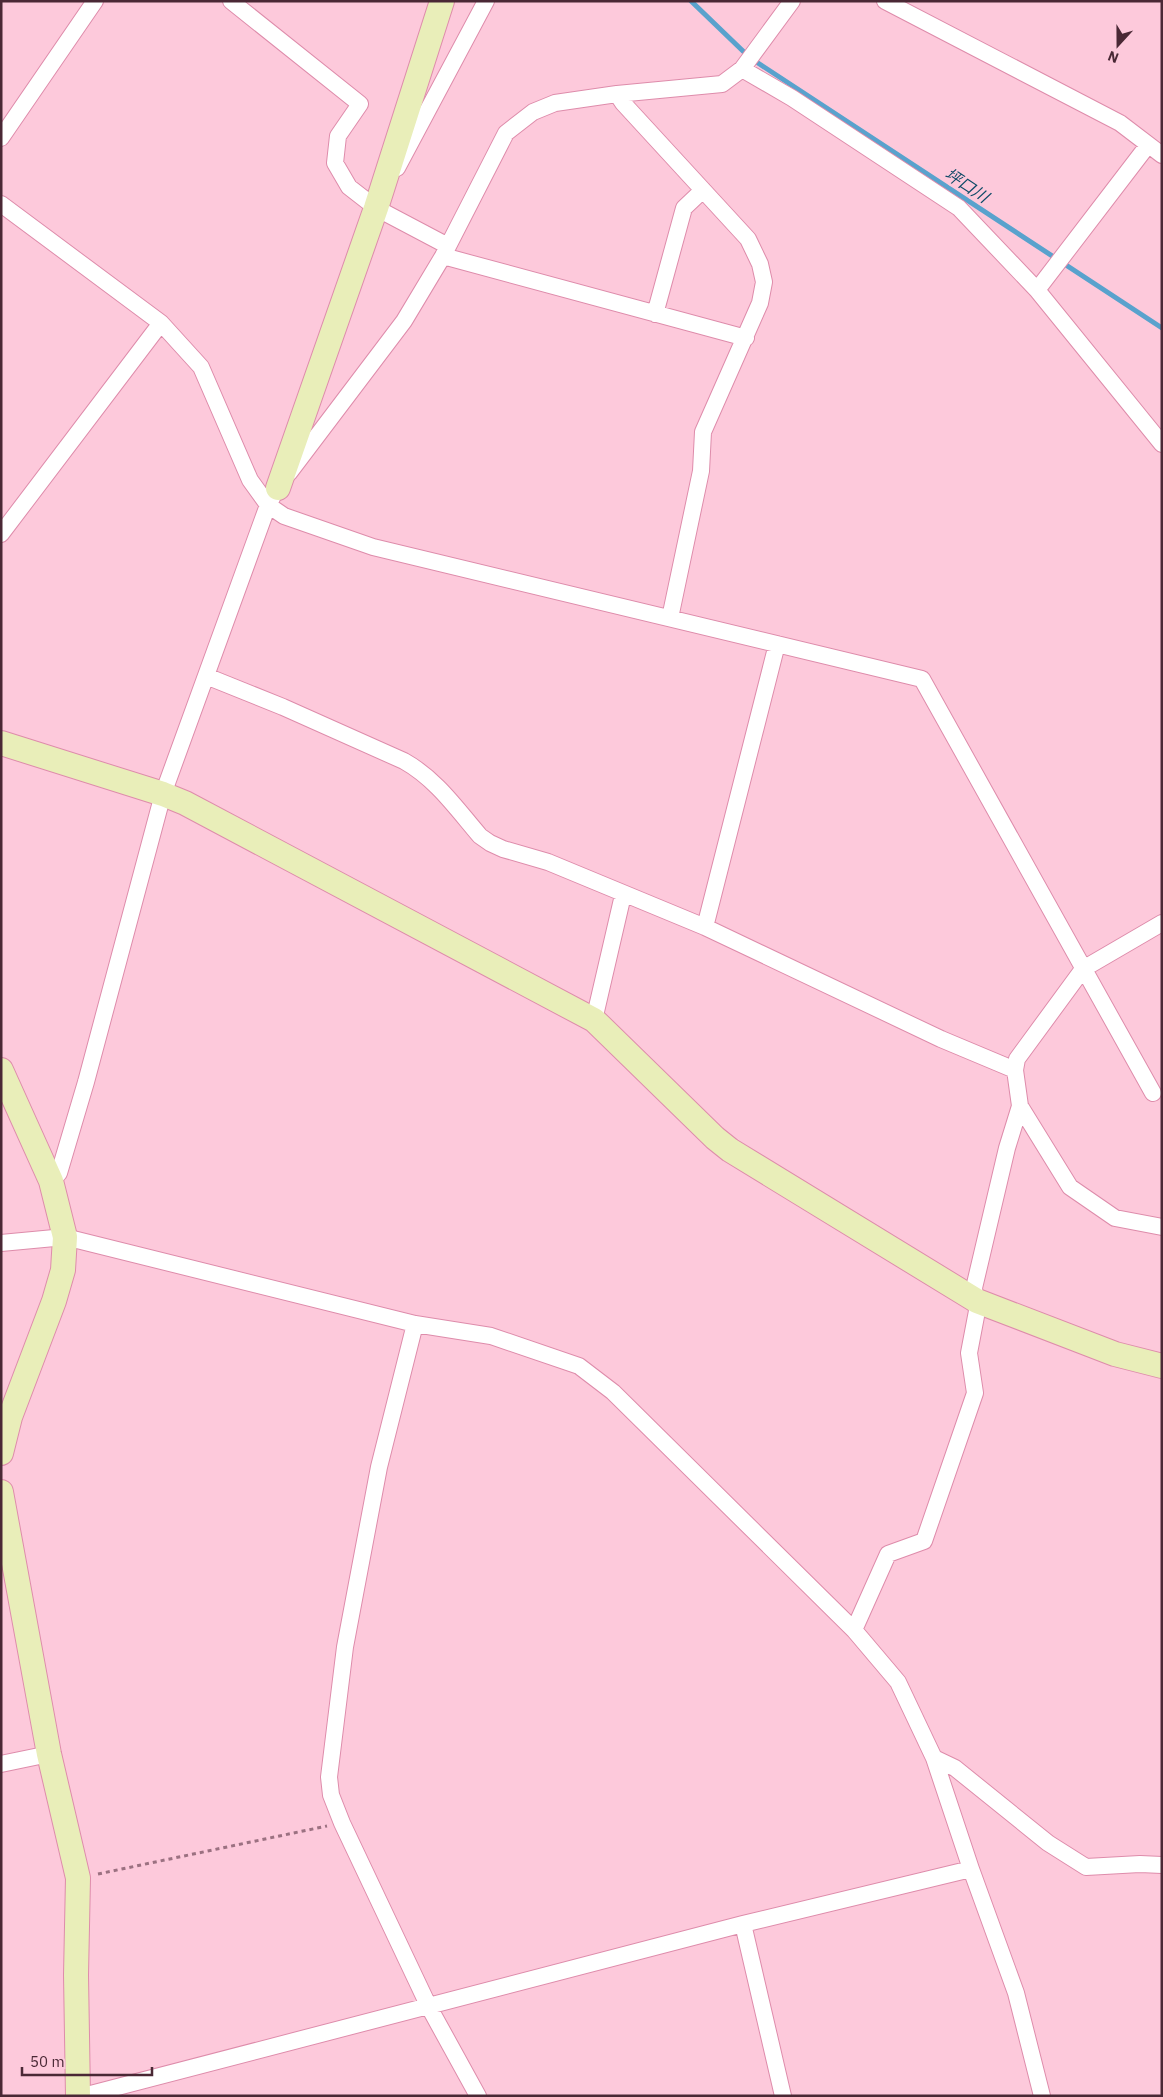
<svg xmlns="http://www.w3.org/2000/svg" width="1163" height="2097" font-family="'IBM Plex Sans','Noto Sans JP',sans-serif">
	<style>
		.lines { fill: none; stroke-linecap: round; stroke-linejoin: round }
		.stream { stroke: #59a2cd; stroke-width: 5 }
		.street-casing { stroke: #de8cab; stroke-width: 18 }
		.secondary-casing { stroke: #de8cab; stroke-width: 26 }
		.path { stroke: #9b7181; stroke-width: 3; stroke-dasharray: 4 4; stroke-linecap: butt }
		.street { stroke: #fff; stroke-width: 16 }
		.secondary { stroke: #e9eeb9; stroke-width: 24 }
		.labels { text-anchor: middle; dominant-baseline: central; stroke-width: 5; stroke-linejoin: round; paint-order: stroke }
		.water-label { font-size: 16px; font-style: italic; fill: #0e4a67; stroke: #fdc9db }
	</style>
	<rect width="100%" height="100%" fill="#fdc9db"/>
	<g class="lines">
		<path class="stream" d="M691,1L745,53
			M758,63L1162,328"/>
		<defs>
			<path id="street" d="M231,1L360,104L338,136L335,163L349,187L376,208L448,246
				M885,1L1120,123L1162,155
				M742,69L792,98L959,208L1037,290L1162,444
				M617,94L623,103L748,239L760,264L764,282L760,303L703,432L701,471L670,618
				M1,138L95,1
				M397,168L486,1
				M1,204L161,323L201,367L250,480L268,505L284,516L373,547L922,679L1153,1093
				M443,256L746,338
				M1037,290L1148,145
				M655,314L684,208L703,190
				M289,473L404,321L443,256L506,133L533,112L555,103L617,94L722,84L742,69L792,1
				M1,534L161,323
				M206,676L283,707L404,761C436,779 456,808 480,836L490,843L503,849L548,862L705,927L941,1039L1015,1070
				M705,927L777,644
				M594,1020L623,895
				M1020,1106L1070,1187L1115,1218L1162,1227
				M51,1181L59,1173L86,1082L163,794L268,505L272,498
				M1,1243L65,1237L415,1324L491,1336L579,1366L613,1392L854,1630L898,1682L934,1758L955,1768L1048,1843L1086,1867L1140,1864L1162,1865
				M415,1324L379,1467L345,1647L329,1777L331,1795L342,1823L429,2007L478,2096
				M854,1630L888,1554L924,1541L975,1393L969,1353L977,1311L974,1288L1007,1148L1020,1106L1015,1070L1017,1059L1083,969L1162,923
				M934,1758L971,1869
				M1,1764L49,1754
				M743,1924L783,2096
				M83,2096L743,1924L971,1869L1016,1993L1042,2096"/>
			<path id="secondary" d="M278,488L376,208L442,1
				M1,743L163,794L185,803L594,1020L715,1138L730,1150L977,1301L1115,1354L1162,1366
				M1,1070L51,1181L65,1237L63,1270L54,1301L10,1417L1,1453
				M1,1492L49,1754L78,1878L76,1975L78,2096"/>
		</defs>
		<use href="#street" class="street-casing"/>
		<use href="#secondary" class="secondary-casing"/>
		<path class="path" d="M98,1874L327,1826"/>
		<use href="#street" class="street"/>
		<use href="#secondary" class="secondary"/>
	</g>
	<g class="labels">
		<g class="water-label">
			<text transform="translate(967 185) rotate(33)">坪口川</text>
		</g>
	</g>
	<rect width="1163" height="2097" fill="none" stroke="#4a2835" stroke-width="5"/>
	<g transform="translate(1118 45) rotate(201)" stroke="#fdc9db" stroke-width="4" paint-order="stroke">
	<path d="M0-4L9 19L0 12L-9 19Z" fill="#4a2835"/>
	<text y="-8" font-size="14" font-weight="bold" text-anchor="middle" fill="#4a2835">N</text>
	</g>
	<path d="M22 2067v8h130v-8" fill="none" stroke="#4a2835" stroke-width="2.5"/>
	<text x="30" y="2067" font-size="15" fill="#4a2835" stroke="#fdc9db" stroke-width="4" paint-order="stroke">50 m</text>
</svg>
